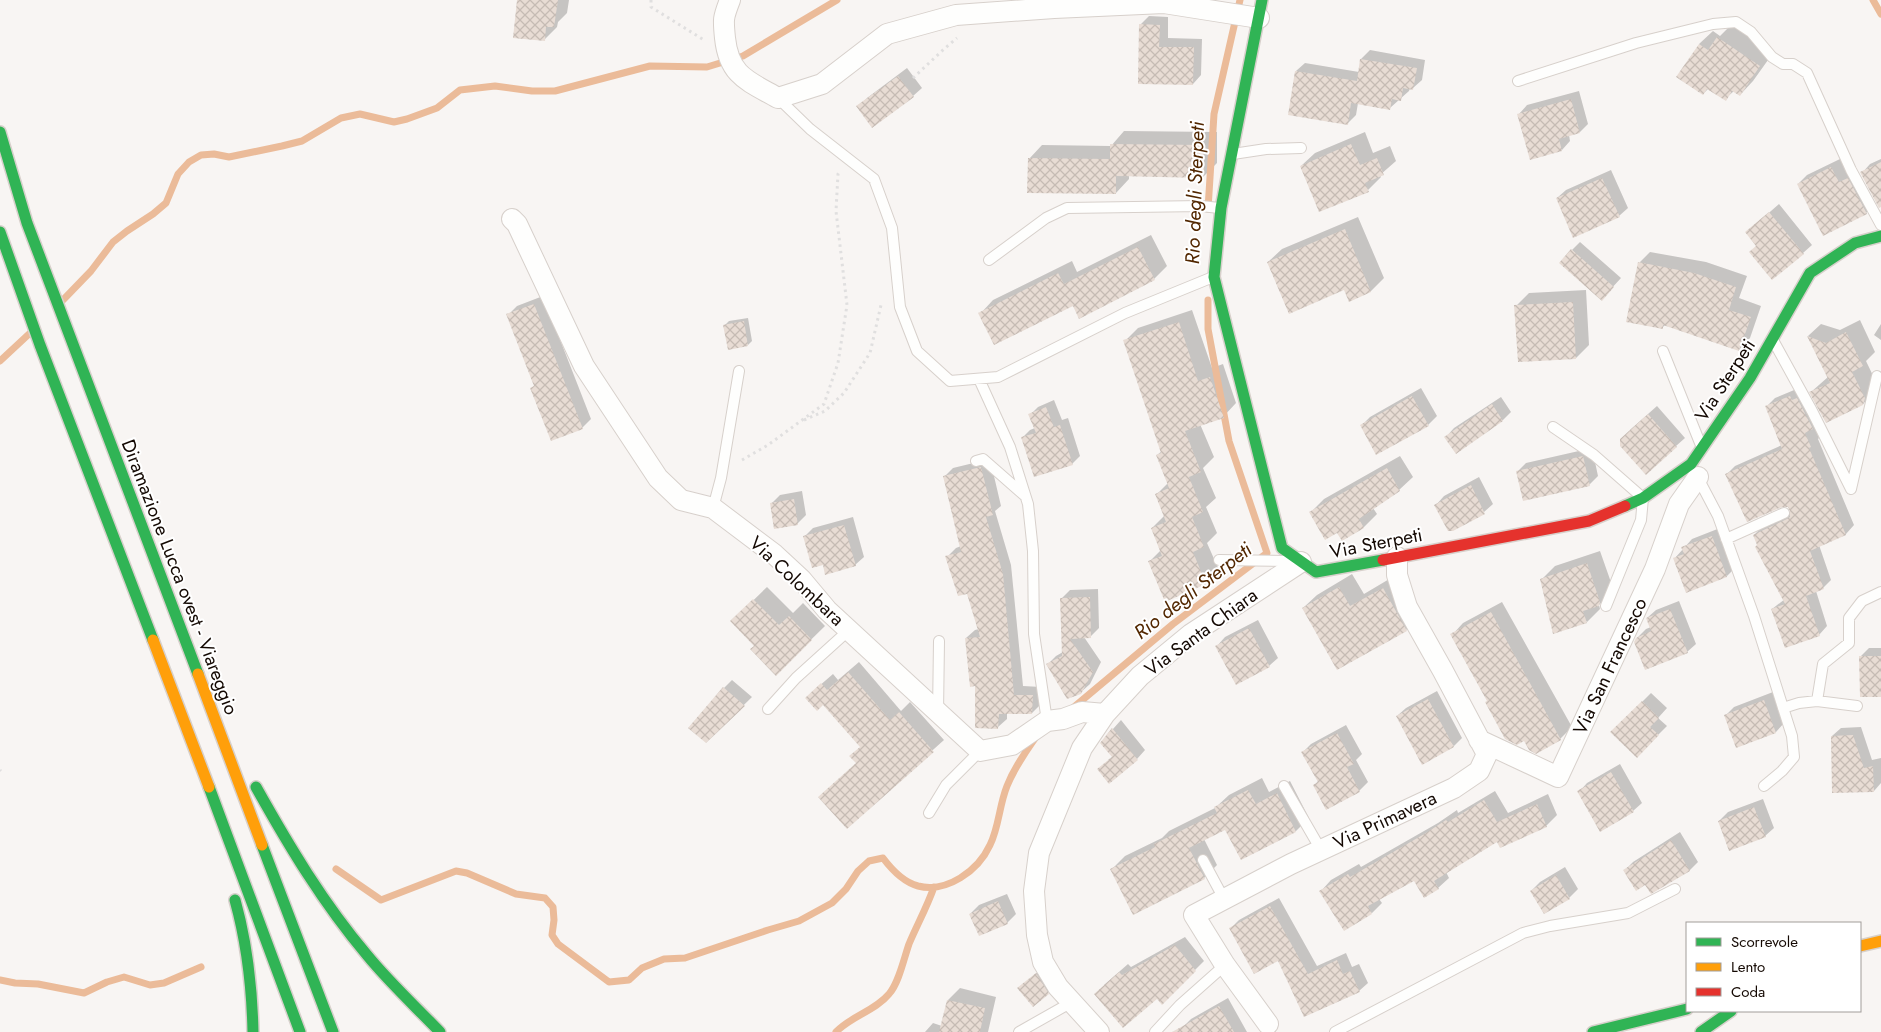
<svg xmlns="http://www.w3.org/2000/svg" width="1881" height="1032" font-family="Jost,sans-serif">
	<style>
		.shadow { fill: #0003 }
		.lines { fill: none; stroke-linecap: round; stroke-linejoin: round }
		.stream { stroke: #ebbb99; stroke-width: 7 }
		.building { fill: url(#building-cross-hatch) }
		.lane-casing { stroke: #d7d0cb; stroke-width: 12 }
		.street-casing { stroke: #d7d0cb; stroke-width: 22 }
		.fast-casing { stroke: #d7d0cb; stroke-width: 14 }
		.slow-casing { stroke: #d7d0cb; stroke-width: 14 }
		.jam-casing { stroke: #d7d0cb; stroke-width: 14 }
		.path { stroke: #e0dfdf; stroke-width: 3; stroke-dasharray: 2.5 4; stroke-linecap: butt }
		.lane { stroke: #fefefd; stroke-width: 10 }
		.street { stroke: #fefefd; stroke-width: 20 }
		.fast { stroke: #30b455; stroke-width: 11 }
		.slow { stroke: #ff9f0a; stroke-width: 11 }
		.jam { stroke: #e5322d; stroke-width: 11 }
		.labels { text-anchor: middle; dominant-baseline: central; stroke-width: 4; stroke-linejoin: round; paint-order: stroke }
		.street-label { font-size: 19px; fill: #140903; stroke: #fff }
		.water-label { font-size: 20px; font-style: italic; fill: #522700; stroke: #fff }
	</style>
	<defs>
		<pattern id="building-cross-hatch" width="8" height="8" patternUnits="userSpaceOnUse" patternTransform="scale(1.25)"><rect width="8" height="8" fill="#e8dcd4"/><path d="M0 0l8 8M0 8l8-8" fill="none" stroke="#c6bbb4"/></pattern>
	</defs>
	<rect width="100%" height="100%" fill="#f8f5f3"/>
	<path class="shadow" d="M518,0H569L567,13L558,22L557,27L544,40Z
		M1149,16L1168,17V38L1202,39L1201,75L1193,84L1139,83L1140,25Z
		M1731,25L1773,53L1753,81L1740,95L1734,91L1725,99L1709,88L1703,94L1699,44L1713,31L1720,36Z
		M1370,50L1425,60L1422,80L1413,88H1410L1409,91L1390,108L1358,103L1356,115L1347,124L1296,71L1305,63L1359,72L1361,59Z
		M907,68L922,88L913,96L858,107L867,98Z
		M1579,91L1588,124L1580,132L1569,135L1570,141L1562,150L1519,114L1527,105Z
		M1124,131L1217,132V163L1204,176L1129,175V179L1116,193L1029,159L1042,145L1111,146Z
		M1365,132L1373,153L1390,146L1396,161L1380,175L1381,177L1368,190L1301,166L1315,153Z
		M1840,159L1848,175L1857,170L1875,204L1866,213L1798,184L1807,175Z
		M1881,159V206L1862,173L1870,164Z
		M1611,170L1628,208L1619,216L1557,198L1566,190Z
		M1779,204L1812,245L1803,253L1757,245L1747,232Z
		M1358,217L1384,278L1371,291L1345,289L1268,262L1282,249Z
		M1151,235L1167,266L1154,279L1073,304L980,314L993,300L1072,261L1077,272Z
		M1580,242L1621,278L1610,290L1572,250Z
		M1650,252L1706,262L1747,276L1739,298L1761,306L1750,338L1739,350L1665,325L1662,328L1639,263Z
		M1586,290L1589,345L1576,358L1516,306L1529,293Z
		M543,296L591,419L583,427L552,439L532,388L535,385L508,315L517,306Z
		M1192,310L1212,368L1223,364L1236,403L1223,417L1200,424L1214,457L1203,468L1216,498L1206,507L1217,533L1207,543L1219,570L1206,583L1150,561L1161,550L1152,528L1165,515L1157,494L1168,483L1157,455L1162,451L1125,341L1138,328Z
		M748,318L752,341L748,345L725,325L729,321Z
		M1860,320L1875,352L1866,361L1877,384L1876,390L1863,404L1811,392L1828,377L1808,336L1821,324L1840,330Z
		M1881,324V340L1874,335Z
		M1421,388L1437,416L1428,425L1361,426L1370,417Z
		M1799,388L1819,438L1818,439L1854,525L1846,534L1819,545L1831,580L1823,588L1816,591L1827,626L1819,635L1772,609L1785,599L1754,535L1763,526L1791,513L1788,506L1727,474L1735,466L1782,445L1766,407L1775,398Z
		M1501,397L1511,412L1503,420L1456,452L1446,437L1454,428Z
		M1054,400L1062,420L1068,418L1080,456L1072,464L1022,438L1030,430L1035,428L1030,415L1038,407Z
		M1657,406L1685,438L1676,446L1630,430Z
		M1592,448L1598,476L1589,485L1517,472L1526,463Z
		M1400,456L1413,477L1399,490L1373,508L1377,514L1364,527L1342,539L1338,531L1311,512L1324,499Z
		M990,459L1001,506L995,511L1011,565L1023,686L1041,687V704L1032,713H1007V719L998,727L976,685L966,638L975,630L979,629L968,592L947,557L956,548L961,546L944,477L953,468Z
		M1479,477L1493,504L1484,512L1453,529L1436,505L1444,496Z
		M802,491L806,515L797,524L771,504L780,495Z
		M853,517L864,557L855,565L823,563L804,537L813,528Z
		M1720,528L1735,568L1727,576L1675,558L1692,539Z
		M1600,551L1613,588L1612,592L1599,605L1600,609L1587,622L1542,579L1555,566Z
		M1352,574L1364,594L1396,575L1419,617L1406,630L1303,608L1317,595Z
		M767,587L793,613L803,603L825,626L776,674L755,646L732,621Z
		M1098,589L1099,628L1090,637H1084L1101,662L1090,684L1080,693L1047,665L1056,656L1063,652L1061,599L1070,590Z
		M1679,601L1696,644L1687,652L1637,638L1646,629L1651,627L1647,618L1656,610Z
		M1502,602L1572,727L1560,739L1536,752L1488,700L1452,635L1463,623Z
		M1258,620L1278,658L1269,666L1217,646L1225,637Z
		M1869,648H1881V696L1861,656Z
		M859,662L901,711L910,702L944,740L847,827L857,763L861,746L824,704L818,687L833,674L838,680Z
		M732,680L752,697L706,742L724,688Z
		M1437,691L1462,738L1454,746L1397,716L1406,708Z
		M1773,692L1784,723L1776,732L1737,747L1725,716L1734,707Z
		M1651,693L1667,708L1658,718L1667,726L1637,756L1612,732Z
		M1121,720L1145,750L1137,759L1108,760L1113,756V729Z
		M1346,725L1362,754L1356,760L1368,782L1359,791L1314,786L1318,781L1303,752L1311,744Z
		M1861,727L1872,760L1881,758V783L1874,791L1832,736L1841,728Z
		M1620,764L1642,803L1633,811L1579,792L1587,783Z
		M1262,778L1269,792L1290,781L1309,818L1296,831L1241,859L1226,828L1204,839L1217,865L1204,878L1111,870L1125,856L1162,838L1169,831L1215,808L1229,795Z
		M1495,791L1508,813L1548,794L1557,815L1546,826L1497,841L1446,872L1449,878L1438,888L1414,879L1379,899L1382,903L1372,913L1321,891L1331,880L1359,864L1361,867L1438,823L1457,810L1458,813Z
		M1763,799L1774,828L1765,836L1719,821L1728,812Z
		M1680,832L1698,862L1690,870L1651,892L1646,883L1624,871L1633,862Z
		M1565,867L1578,889L1569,898L1531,891L1540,882Z
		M1007,894L1016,914L1007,923L970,914L979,905Z
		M1279,898L1317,966L1346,953L1352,967L1359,964L1368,983L1359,991L1305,1016L1279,959L1231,928L1239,920Z
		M1185,937L1204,961L1162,1003L1157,997L1104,985L1128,964L1131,967Z
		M1040,970L1052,989L1048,993L1023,985Z
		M960,988L996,997L988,1032H925L933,1023L942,1026L948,1000Z
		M1228,998L1247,1032H1185L1183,1027L1191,1019Z"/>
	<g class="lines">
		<path class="stream" d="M1873,0L1881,14
			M1208,209L1214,114L1240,0
			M63,300L91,271L113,242L127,231L153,214L166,203L178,174L189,162L201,155L214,154L229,157L282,146L302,141L341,118L360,114L394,122L407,119L437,108L460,90L495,86L532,91H555L650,66L707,67L743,56L837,0
			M0,361L29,334
			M1074,707L1173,624L1267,553L1229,441L1208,329V300
			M336,869L381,900L456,871L467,873L516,894L545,898L553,907L554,920L552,935L558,944L609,982L629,980L642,968L664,959L685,958L768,930L799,921L832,903L846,889L858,871L869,861L883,858C892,870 903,882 918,886C947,893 978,871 990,845C999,827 999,806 1007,786C1014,768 1025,753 1036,737
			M0,980L15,983L38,984L84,993L107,982L124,977L150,985L164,983L201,967
			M836,1032C851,1016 875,1011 889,994C899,983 904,958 909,944C917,925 927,907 934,887"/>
	</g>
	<path class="building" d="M517,0H558L554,27H546L545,41L513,38Z
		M1139,24L1160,25L1159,47H1194L1193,85L1138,84Z
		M1717,37L1760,66L1740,96L1732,91L1726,101L1707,89L1703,95L1676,77L1699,44L1708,50Z
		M1360,59L1417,68L1413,90L1403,88L1401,101L1392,99L1390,110L1351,103L1348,125L1288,115L1295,71L1357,81Z
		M898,76L914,97L872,128L856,106Z
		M1571,99L1580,133L1559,139L1562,151L1530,160L1517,114Z
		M1110,144L1204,145V178L1116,176V194L1027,193L1028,158L1110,159Z
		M1351,144L1360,165L1377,158L1384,175L1365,183L1369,192L1319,212L1300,166Z
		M1881,162V207L1879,208L1860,172Z
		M1831,167L1839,182L1848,178L1867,214L1823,236L1797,184Z
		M1602,178L1620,217L1573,238L1556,198Z
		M1769,212L1804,254L1772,280L1749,252L1756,246L1745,232Z
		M1345,229L1371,292L1349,302L1344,290L1289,314L1267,262Z
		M1138,247L1155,280L1079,319L1073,306L994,345L978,313L1058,273L1064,284Z
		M1571,249L1614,287L1602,301L1559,263Z
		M1638,262L1694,273L1736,287L1729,310L1751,317L1739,351L1663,325V329L1626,322Z
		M1573,302L1576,359L1518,362L1514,305Z
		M534,304L583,429L551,441L530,388L534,386L506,314Z
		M744,321L748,346L728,350L723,325Z
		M1179,322L1198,381L1210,377L1224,418L1185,431L1201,472L1189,477L1203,512L1192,517L1204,547L1193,552L1206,584L1165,602L1148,561L1162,556L1151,528L1166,522L1155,494L1169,488L1156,455L1161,453L1123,340Z
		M1846,332L1863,366L1852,372L1865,398L1863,405L1826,423L1809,392L1830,383L1807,336L1826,343Z
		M1412,396L1429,426L1376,455L1360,425Z
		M1790,396L1792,400L1797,398L1813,429L1805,433L1811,447L1809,448L1846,535L1810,551L1824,589L1806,596L1820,636L1785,648L1771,609L1785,604L1755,547L1757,545L1753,535L1787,519L1790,517V511L1788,507H1782L1747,522L1725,474L1782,449L1765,406Z
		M1492,404L1503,421L1456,454L1444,437Z
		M1046,407L1054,427L1060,425L1073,465L1034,477L1021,437L1036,433L1028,414Z
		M1648,414L1677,447L1646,475L1620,446V439Z
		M1583,456L1590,486L1523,501L1516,471Z
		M981,467L993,515L986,517L1003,574L1014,695H1033L1032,714H999L998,729L975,728V686L970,687L965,638L980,637L967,594L958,596L945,556L961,552L943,476Z
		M1387,468L1400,491L1359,519L1364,528L1342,541L1337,533L1325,540L1309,512Z
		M1471,485L1485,514L1453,531H1448L1434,505Z
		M794,499L798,525L774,529L770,503Z
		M844,525L856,566L825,575L823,565L812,568L803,536Z
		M1712,536L1727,577L1686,593L1673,558L1684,554L1681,547Z
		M1587,563L1600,602L1599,606L1583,611L1587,623L1553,634L1540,579Z
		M1339,587L1350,606L1383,588L1407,631L1337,670L1302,608Z
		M1090,597L1091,638L1070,639L1093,672L1081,694L1067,699L1046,664L1062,656L1060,598Z
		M753,599L779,625L789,616L812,640L776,676L750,649L754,646L730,621Z
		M1670,609L1688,653L1645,670L1634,642L1636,638L1651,631L1646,618Z
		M1491,612L1561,740L1536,754L1529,750L1524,741L1517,745L1505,739L1485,702L1487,701L1450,634Z
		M1249,628L1270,667L1236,685L1215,646Z
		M1859,656H1881V697H1860Z
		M848,672L890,720L899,712L934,752L847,829L818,797L856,763L849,756L860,747L823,705L817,711L805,698L821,683L827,690Z
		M723,687L745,706L706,743L688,728Z
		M1428,699L1454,747L1422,765L1396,716Z
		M1764,700L1776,733L1736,748L1724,715Z
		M1642,701L1659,718L1650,727L1659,735L1637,758L1610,732Z
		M1112,728L1138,760L1109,784L1097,769L1112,757L1100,743Z
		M1337,733L1354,764L1347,767L1360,792L1326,810L1313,785L1318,782L1301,752Z
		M1853,735L1864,768L1873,766L1874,792L1832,793L1831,736Z
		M1611,772L1634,812L1600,832L1577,791Z
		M1248,790L1256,804L1277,793L1296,832L1241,860L1225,830L1189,848L1205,879L1133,915L1110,869L1155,847L1154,844L1217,813L1214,807Z
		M1484,800L1497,822L1537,804L1547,827L1500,848L1497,842L1434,881L1439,889L1424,898L1414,881L1368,906L1372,914L1344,931L1319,891L1348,874L1350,877L1426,833L1446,820L1448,822Z
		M1754,807L1766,837L1729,851L1718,821Z
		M1671,840L1690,871L1651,894L1645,885L1636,891L1623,870Z
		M1556,875L1570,899L1544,914L1530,891Z
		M998,901L1008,924L979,936L969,914Z
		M1270,906L1308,974L1337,960L1343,974L1350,971L1360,992L1304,1017L1278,961L1254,974L1229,928Z
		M1175,945L1196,971L1162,1005L1157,999L1123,1028L1094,994L1119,972L1122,975Z
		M1036,973L1049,994L1033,1007L1017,988Z
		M947,1000L985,1008L980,1032H939Z
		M1219,1006L1234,1032H1172Z"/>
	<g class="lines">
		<defs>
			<path id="lane" d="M1518,81L1636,43L1713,24L1736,22L1751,32L1772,57L1783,64H1793L1807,73L1851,170L1881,225
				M778,98L810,129L874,179L892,228L900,307L917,351L950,381L998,377L1125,313L1213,277
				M1233,154L1266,149L1301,148
				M989,260L1046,218L1067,208L1201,206L1219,208
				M1774,342L1812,411L1851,489
				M1663,351L1700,443
				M979,379L1010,447L1028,504L1033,551L1034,634L1047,721
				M1553,427L1594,455L1643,498L1641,520L1606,606
				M976,461L983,459L1024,495
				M1697,476L1718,516L1754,616L1792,736L1794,757L1782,771L1764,786
				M1851,489L1877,376
				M713,508L721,478L739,371
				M1726,539L1784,513
				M1219,560L1290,561
				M1817,701L1857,706
				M1783,708L1799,703L1817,701L1823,664L1849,643V618L1862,601L1881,592
				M768,709L796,678L849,630
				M938,713L939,641
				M1284,786L1321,850
				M929,813L946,785L980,751
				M1203,860L1224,899
				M1019,1032L1072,1002
				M1155,1032L1180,1005L1225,965
				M1335,1032L1523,933L1550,926L1628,913L1675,889"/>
			<path id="street" d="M730,0C723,18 723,19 725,38C729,76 748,81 778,98L822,84L887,34L956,15L1054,8L1164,3L1259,18
				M512,219L517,224L584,366L658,478L681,500L713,508L774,554L801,579L827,610L980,751L1012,745L1047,721L1063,719L1082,712L1105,714
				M1479,740L1558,777L1655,569L1679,504L1698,477
				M1268,1024L1225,965L1194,915L1291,864L1454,788L1479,771L1487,754L1443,671L1407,607L1397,575V557
				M1099,1032L1058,987L1043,962L1037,935L1034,891L1039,853L1082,748L1105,714L1140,676L1191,634L1301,562"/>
			<path id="fast" d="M1262,0L1221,208L1214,277L1282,548L1316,572L1383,560
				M0,132L27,223L198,674
				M0,232L40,345L153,640
				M1625,506L1643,498L1691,464L1750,378L1810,273L1855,243L1881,236
				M209,787L300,1032
				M256,787C289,846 323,903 367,955C389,982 415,1006 440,1032
				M262,845L333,1032
				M235,900C247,943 252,987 253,1032
				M1593,1032L1687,1009
				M1701,1032L1731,1011"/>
			<path id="slow" d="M153,640L209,787
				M198,674L262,845
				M1860,946L1881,941"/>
			<path id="jam" d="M1383,560L1589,521L1625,506"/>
		</defs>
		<use href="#lane" class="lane-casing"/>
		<use href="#street" class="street-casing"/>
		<use href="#fast" class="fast-casing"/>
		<use href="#slow" class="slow-casing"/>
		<use href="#jam" class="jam-casing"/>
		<path class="path" d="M651,0V7L704,40
			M913,78L944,49L957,38
			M804,420L825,411L844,393L870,353L881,305
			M742,460L768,445L824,404L838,363L847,305L836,211L838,174L839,172
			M0,770L1,771"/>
		<use href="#lane" class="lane"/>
		<use href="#street" class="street"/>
		<use href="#fast" class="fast"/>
		<use href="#slow" class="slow"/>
		<use href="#jam" class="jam"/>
	</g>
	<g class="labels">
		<g class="street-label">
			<text transform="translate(1725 380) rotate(-57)">Via Sterpeti</text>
			<text transform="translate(1376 543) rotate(-11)">Via Sterpeti</text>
			<text transform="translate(180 577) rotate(69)">Diramazione Lucca ovest - Viareggio</text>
			<text transform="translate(797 581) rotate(43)">Via Colombara</text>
			<text transform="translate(1201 632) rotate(-36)">Via Santa Chiara</text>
			<text transform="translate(1610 666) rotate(-65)">Via San Francesco</text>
			<text transform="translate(1385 820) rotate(-25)">Via Primavera</text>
		</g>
		<g class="water-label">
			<text transform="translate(1195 193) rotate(-88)">Rio degli Sterpeti</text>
			<text transform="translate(1193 591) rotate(-38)">Rio degli Sterpeti</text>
		</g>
	</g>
	<rect x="1686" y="922" width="175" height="90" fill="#ffffff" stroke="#a19d9a"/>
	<rect x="1696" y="938" width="25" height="8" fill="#30b455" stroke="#a19d9a"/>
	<text x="1731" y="947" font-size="15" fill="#140903">Scorrevole</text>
	<rect x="1696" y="963" width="25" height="8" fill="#ff9f0a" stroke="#a19d9a"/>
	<text x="1731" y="972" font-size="15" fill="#140903">Lento</text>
	<rect x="1696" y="988" width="25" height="8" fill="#e5322d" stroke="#a19d9a"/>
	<text x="1731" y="997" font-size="15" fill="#140903">Coda</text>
</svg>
